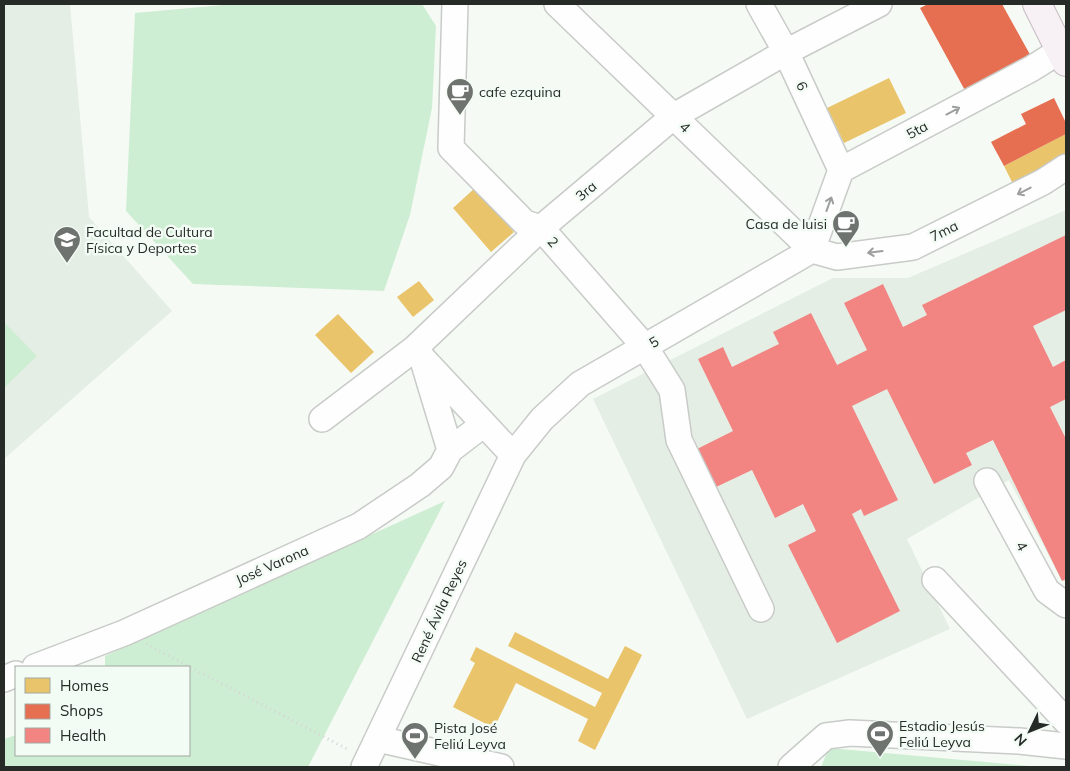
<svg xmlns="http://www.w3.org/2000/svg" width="1070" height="771" font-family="Mulish,sans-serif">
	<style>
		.built { fill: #e4eee5 }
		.green { fill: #ceeed3 }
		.homes { fill: #e9c46a }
		.shops { fill: #e76f51 }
		.health { fill: #f28482 }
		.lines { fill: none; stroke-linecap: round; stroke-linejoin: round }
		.minor-casing { stroke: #c8cbc8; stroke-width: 28 }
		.major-casing { stroke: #c4bbc2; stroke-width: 30 }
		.path { stroke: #d4d5d4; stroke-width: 3; stroke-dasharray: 1 4; stroke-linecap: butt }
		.minor { stroke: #fefefe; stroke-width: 25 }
		.major { stroke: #f7f0f5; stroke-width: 28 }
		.oneway { stroke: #9d9f9e }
		.labels { text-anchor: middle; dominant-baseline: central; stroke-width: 5; stroke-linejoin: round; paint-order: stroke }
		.street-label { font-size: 14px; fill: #272b28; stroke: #f3fcf4 }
		.poi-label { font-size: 14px; fill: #272b28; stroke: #f3fcf4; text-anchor: start }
	</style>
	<rect width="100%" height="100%" fill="#f5faf5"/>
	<path class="built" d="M4,4H70L89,217L172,311L4,459Z
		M1066,210V583L1061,579L1009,480L907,539L950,629L747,719L593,399L833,278H908Z"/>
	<path class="green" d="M234,4H422L436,26L432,108L410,215L384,291L193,284L126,211L135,13Z
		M4,322L37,356L4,388Z
		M445,501L308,767H4V739L16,735V755H189V667H105V656Z
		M829,748L1041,767H821Z"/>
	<path class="homes" d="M889,78L906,113L844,143L827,108Z
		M1066,134V160L1014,186L1004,166Z
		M475,188L514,232L491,252L453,208Z
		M419,281L434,300L413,317L397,297Z
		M338,314L374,352L351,373L315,335Z
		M515,632L608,679L625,646L642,655L595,750L578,741L588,719L516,683L494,728L453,707L475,663L470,660L476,647L595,707L602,693L508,646Z"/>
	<path class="shops" d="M928,4H1002L1033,60L968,96L920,8Z
		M1054,98L1066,123V134L1004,166L991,142L1026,124L1021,114Z"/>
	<path class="health" d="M1066,235V310L1033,326L1053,367L1066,360V399L1050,407L1066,439V579L1062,581L993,440L966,453L972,465L934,484L887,389L852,406L898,500L864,516L861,509L852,514L900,611L837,643L788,545L816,531L803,504L775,518L752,470L714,488L695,450L733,431L698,359L723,347L732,367L779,344L773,332L811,313L837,365L867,350L844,303L883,284L903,327L927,315L922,305Z"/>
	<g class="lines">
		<defs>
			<path id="minor" d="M455,4L451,148L525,223L541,228L645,347L672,390L679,440L761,609
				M557,4L812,250L837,257L913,247L1043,182L1066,167
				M759,4L786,52L841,170
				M812,250L841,170L1031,69L1066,47
				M414,349L513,455
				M424,364L450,450
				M322,419L414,349L541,228L674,116L786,52L879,4
				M987,481L1047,591L1066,605
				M935,580L1066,721
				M35,667L124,633L359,526L420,485L441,467L450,450L484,424
				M4,679L16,674
				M378,739L501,767
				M364,767L513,455L542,419L580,384L812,250
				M791,767L826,736L850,733L1019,741L1066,746"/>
			<path id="major" d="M1037,4L1066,62"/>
		</defs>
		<use href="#minor" class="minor-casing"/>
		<use href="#major" class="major-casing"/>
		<path class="path" d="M146,644L349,750"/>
		<use href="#minor" class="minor"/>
		<use href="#major" class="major"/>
	</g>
	<defs><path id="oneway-shaft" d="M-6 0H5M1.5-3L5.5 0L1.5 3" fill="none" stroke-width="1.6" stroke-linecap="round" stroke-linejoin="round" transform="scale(1.25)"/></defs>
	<g class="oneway">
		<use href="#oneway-shaft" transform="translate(953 111) rotate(-28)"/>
		<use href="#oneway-shaft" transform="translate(1024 191) rotate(153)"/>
		<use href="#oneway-shaft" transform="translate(829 204) rotate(-70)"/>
		<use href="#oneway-shaft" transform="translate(875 252) rotate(173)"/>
	</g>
	<defs>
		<symbol id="cafe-pin" viewBox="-11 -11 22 30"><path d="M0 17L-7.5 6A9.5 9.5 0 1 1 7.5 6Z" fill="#6f7370" stroke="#f3fcf4"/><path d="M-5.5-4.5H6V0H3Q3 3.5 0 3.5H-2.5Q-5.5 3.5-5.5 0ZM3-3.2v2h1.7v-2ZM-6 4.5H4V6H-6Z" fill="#fff"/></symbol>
		<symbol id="university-pin" viewBox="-11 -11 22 30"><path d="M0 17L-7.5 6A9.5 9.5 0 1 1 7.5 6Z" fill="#6f7370" stroke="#f3fcf4"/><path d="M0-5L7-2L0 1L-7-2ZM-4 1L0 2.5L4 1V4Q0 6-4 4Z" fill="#fff"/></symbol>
		<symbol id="stadium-pin" viewBox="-11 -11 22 30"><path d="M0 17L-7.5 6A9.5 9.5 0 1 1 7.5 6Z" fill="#6f7370" stroke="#f3fcf4"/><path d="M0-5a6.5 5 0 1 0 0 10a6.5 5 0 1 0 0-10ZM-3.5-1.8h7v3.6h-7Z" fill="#fff"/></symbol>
	</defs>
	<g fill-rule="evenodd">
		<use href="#cafe-pin" x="444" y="76" width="32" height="43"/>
		<use href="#cafe-pin" x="830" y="208" width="32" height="43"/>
		<use href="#university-pin" x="51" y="224" width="32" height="43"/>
		<use href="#stadium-pin" x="864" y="718" width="32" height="43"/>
		<use href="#stadium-pin" x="399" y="720" width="32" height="43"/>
	</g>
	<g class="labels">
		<g class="street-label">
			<text transform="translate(802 86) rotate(65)">6</text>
			<text transform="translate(685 127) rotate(44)">4</text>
			<text transform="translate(917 130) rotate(-28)">5ta</text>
			<text transform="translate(586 191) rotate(-40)">3ra</text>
			<text transform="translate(944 231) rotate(-27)">7ma</text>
			<text transform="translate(553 242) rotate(49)">2</text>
			<text transform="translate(654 342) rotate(-30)">5</text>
			<text transform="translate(1022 546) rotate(61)">4</text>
			<text transform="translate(272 565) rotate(-24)">José Varona</text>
			<text transform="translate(439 611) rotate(-65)">René Ávila Reyes</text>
		</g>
		<g class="poi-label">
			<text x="479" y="92">cafe ezquina</text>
			<text x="827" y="224" text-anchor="end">Casa de luisi</text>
			<text x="86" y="232">Facultad de Cultura<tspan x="86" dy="16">Física y Deportes</tspan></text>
			<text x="899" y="726">Estadio Jesús<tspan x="899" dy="16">Feliú Leyva</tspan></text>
			<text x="434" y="728">Pista José<tspan x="434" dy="16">Feliú Leyva</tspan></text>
		</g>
	</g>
	<rect width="1070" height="771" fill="none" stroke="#272b28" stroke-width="10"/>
	<rect x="15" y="666" width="175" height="90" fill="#f3fcf4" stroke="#a1a8a2"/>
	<rect x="25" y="678" width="25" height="15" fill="#e9c46a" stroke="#a1a8a2"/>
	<text x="60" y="691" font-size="15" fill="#272b28">Homes</text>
	<rect x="25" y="704" width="25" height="15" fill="#e76f51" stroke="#a1a8a2"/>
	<text x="60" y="716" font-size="15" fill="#272b28">Shops</text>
	<rect x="25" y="728" width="25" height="15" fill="#f28482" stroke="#a1a8a2"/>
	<text x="60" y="741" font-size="15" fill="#272b28">Health</text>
	<g transform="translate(1030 731) rotate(227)" stroke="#f3fcf4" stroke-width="4" paint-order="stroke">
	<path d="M0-4L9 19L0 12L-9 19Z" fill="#272b28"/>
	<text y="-8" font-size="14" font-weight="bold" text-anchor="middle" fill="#272b28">N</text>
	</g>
</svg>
